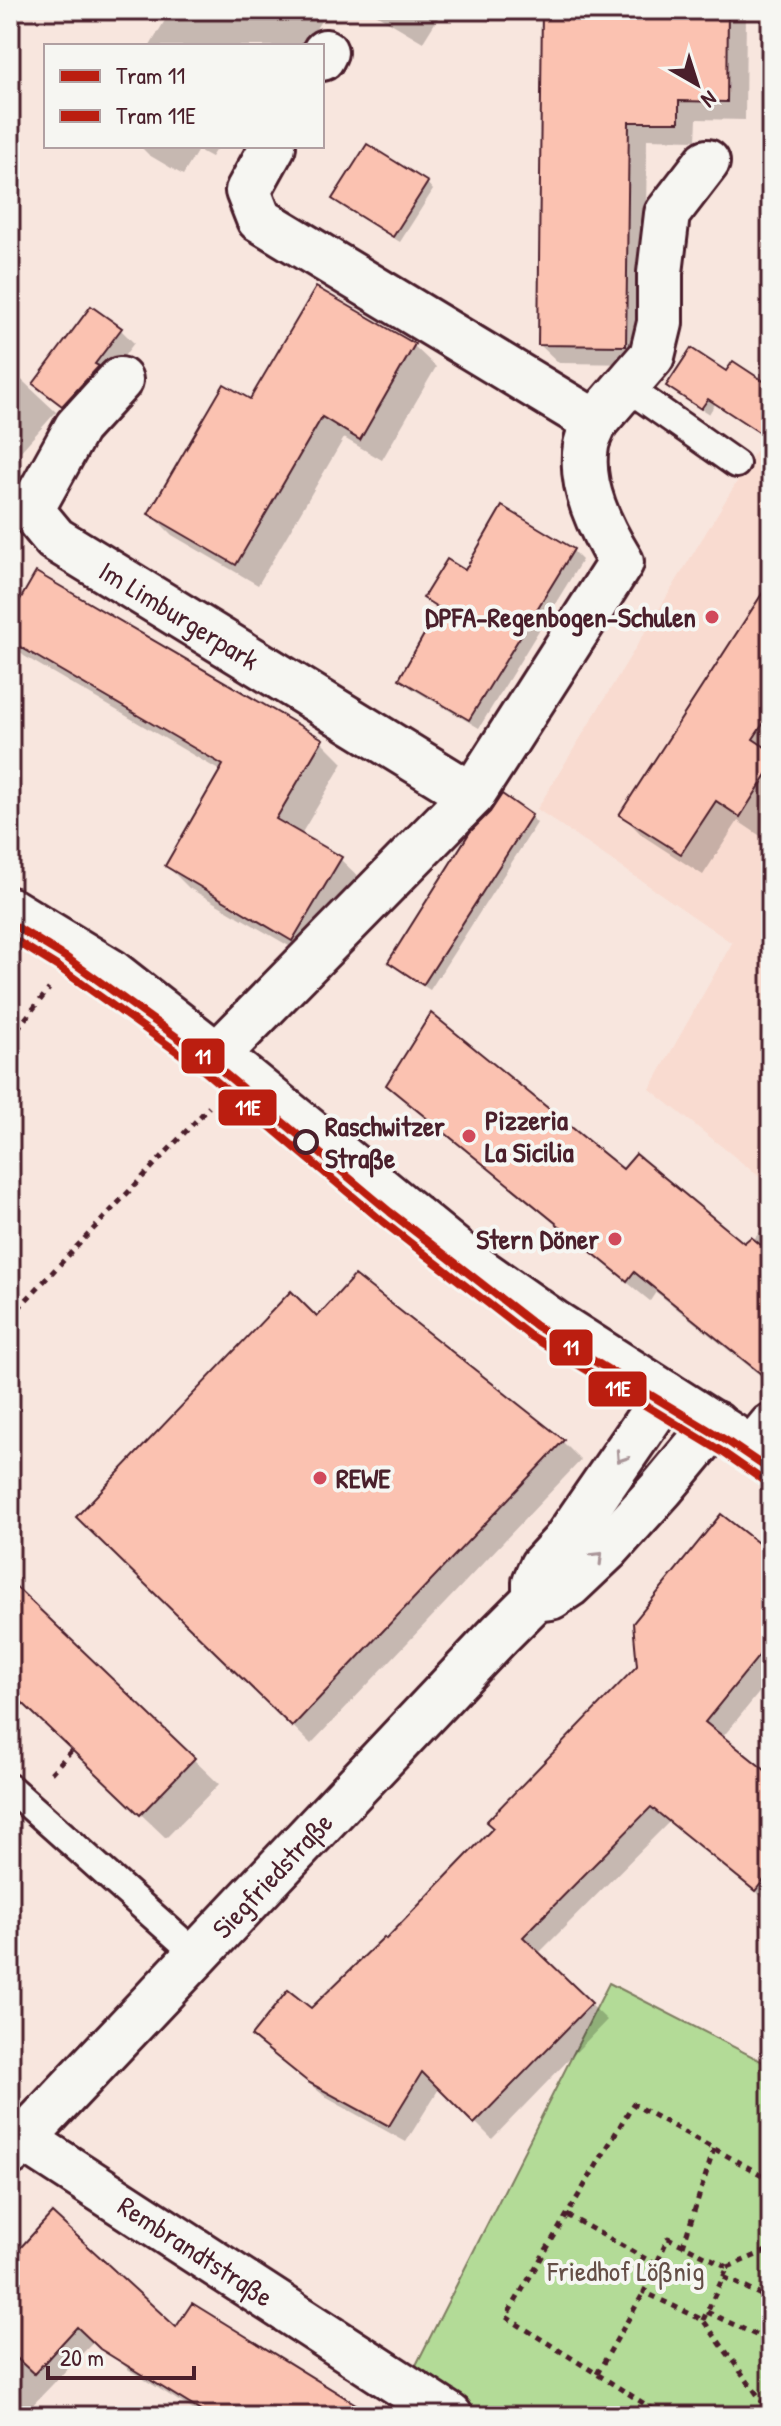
<svg xmlns="http://www.w3.org/2000/svg" width="781" height="2426" font-family="'Patrick Hand',sans-serif">
	<style>
		.built { fill: #f9dbd0 }
		.green { fill: #b3db97; stroke: #7e7d61; stroke-width: 2 }
		.shadow { fill: #0003 }
		.building { fill: #fbc2b1; stroke: #4a1f2b; stroke-width: 2 }
		.lines { fill: none; stroke-linecap: round; stroke-linejoin: round }
		.service-casing { stroke: #4a1f2b; stroke-width: 32 }
		.minor-casing { stroke: #4a1f2b; stroke-width: 50 }
		.tertiary-casing { stroke: #4a1f2b; stroke-width: 50 }
		.secondary-casing { stroke: #4a1f2b; stroke-width: 50 }
		.path { stroke: #4a1f2b; stroke-width: 5; stroke-dasharray: 6 6; stroke-linecap: butt }
		.service { stroke: #f6f6f2; stroke-width: 26 }
		.minor { stroke: #f6f6f2; stroke-width: 44 }
		.tertiary { stroke: #f6f6f2; stroke-width: 44 }
		.secondary { stroke: #f6f6f2; stroke-width: 44 }
		.tram-1-casing { stroke: #f6f6f2; stroke-width: 14 }
		.tram-2-casing { stroke: #f6f6f2; stroke-width: 14 }
		.tram-1 { stroke: #bb1e10; stroke-width: 8 }
		.tram-2 { stroke: #bb1e10; stroke-width: 8 }
		.oneway { stroke: #a99598 }
		.poi-dot { fill: #d1495b; stroke: #f6f6f2; stroke-width: 3 }
		.stop-dot { fill: #f6f6f2; stroke: #4a1f2b; stroke-width: 4 }
		.labels { text-anchor: middle; dominant-baseline: central; stroke-width: 8; stroke-linejoin: round; paint-order: stroke }
		.street-label { font-size: 28px; fill: #4a1f2b; stroke: #f6f6f2 }
		.poi-label { font-size: 28px; font-weight: bold; fill: #4a1f2b; stroke: #f6f6f2; text-anchor: end }
		.stop-label { font-size: 28px; font-weight: bold; fill: #4a1f2b; stroke: #f6f6f2; text-anchor: start }
		.park-label { font-size: 28px; fill: #644e46; stroke: #f6f6f2 }
		.line-badge { stroke: #f6f6f2; stroke-width: 3 }
		.badge-label { font-size: 22px; text-anchor: middle; font-weight: bold; fill: #fff }
	</style>
	<rect width="100%" height="100%" fill="#f8e6de"/>
	<filter id="ink" filterUnits="userSpaceOnUse"><feTurbulence type="fractalNoise" baseFrequency=".0125" numOctaves="2"/><feDisplacementMap in="SourceGraphic" scale="16" xChannelSelector="R" yChannelSelector="G"/><feConvolveMatrix kernelMatrix="1 2 1 2 8 2 1 2 1" color-interpolation-filters="sRGB"/></filter>
	<g filter="url(#ink)">
		<path class="built" d="M771,426V1186L650,1089L732,943L537,809Z"/>
		<path class="green" d="M609,1983L771,2066V2416H450L405,2387Z"/>
		<path class="shadow" d="M171,10H323L326,13L305,46H150Z
			M369,10H443L423,42Z
			M544,10H746L745,120L697,119L696,140L647,139L644,364L559,363L540,345Z
			M140,146H218L211,157L198,150L183,175L149,155Z
			M427,183L433,190L400,242L341,206L335,199Z
			M120,329L134,343L77,418L49,397L36,384Z
			M414,346L436,367L382,460L344,438L258,585L172,535L151,514L251,402Z
			M10,369L56,412L10,463Z
			M727,374L771,389L770,440L715,404L709,414L682,397Z
			M572,550L582,560L479,728L411,688L401,678L440,611L425,598L466,573Z
			M771,583V824L762,837L738,821L703,875L643,836L621,814Z
			M10,620L321,741L343,763L300,836L340,859L362,880L315,961L189,888L167,866L222,772L24,656L10,642Z
			M530,816L537,823L430,990L397,969L391,962Z
			M388,1085L623,1172L747,1248L771,1218V1384L656,1292L650,1301L410,1106Z
			M355,1278L563,1442L581,1460L311,1744L79,1517L317,1320Z
			M771,1556V1678L722,1738L771,1778V1904L669,1822L538,1954L607,2020L492,2139L440,2087L406,2142L327,2098L270,2052L254,2036L311,2011L386,1942Z
			M10,1583L219,1784L166,1838L10,1690Z
			M10,2262L138,2296L22,2416H10Z
			M177,2330L373,2416H203L129,2370L114,2356Z"/>
		<path class="building" d="M542,10H728L727,102L679,101V122H629L626,346L538,345Z
			M367,144L428,182L393,237L332,199Z
			M316,287L415,344L360,440L322,417L236,565L148,514L224,384L250,399Z
			M91,306L122,328L95,364L99,366L62,406L33,384Z
			M691,348L726,371L733,361L771,386V440L708,399L701,409L666,386Z
			M502,506L574,549L469,720L399,679L439,608L423,598L447,559L465,570Z
			M36,572L323,739L276,819L342,857L292,941L165,866L223,765L10,641V617Z
			M771,580V712L753,739L771,751V768L740,817L716,801L681,854L619,815Z
			M502,794L532,815L423,985L388,962L470,832L490,812Z
			M431,1013L623,1169L636,1154L744,1243L751,1237L771,1253V1382L634,1272L627,1281L386,1085Z
			M355,1275L564,1440L292,1727L76,1517L291,1291L317,1317Z
			M721,1514L771,1553V1641L705,1722L771,1775V1871L755,1891L651,1807L523,1937L592,2003L474,2124L422,2072L389,2126L308,2082L251,2036L288,1990L311,2008L384,1937L386,1939L493,1828L486,1822L637,1666L633,1623Z
			M10,1581L195,1758L140,1815L10,1691Z
			M52,2213L176,2327L192,2303L375,2416H209L100,2349L77,2327L34,2374L10,2352V2259Z"/>
		<g class="lines">
			<defs>
				<path id="service" d="M625,386L736,464
					M10,1788L197,1955"/>
				<g id="minor">
					<path d="M322,58L325,52"/>
					<path id="s1" d="M120,380L77,427L31,510L55,539L472,795"/>
					<path d="M595,422L652,356L660,323V273L667,214L707,162"/>
					<path d="M217,1055L472,795L621,562C601,529 579,486 586,446C587,438 592,430 595,422L259,219L248,191L273,146"/>
					<path d="M753,1448L771,1426"/>
				</g>
				<g id="tertiary">
					<path id="s2" d="M23,2139L450,2416"/>
				</g>
				<g id="secondary">
					<path d="M10,910L110,971L217,1055L479,1270L553,1322L771,1461"/>
					<path d="M535,1599V1582L542,1566L564,1542L666,1394"/>
					<path id="s3" d="M10,2153L500,1634L535,1599L551,1597L569,1585L607,1549L662,1488L715,1424"/>
				</g>
			</defs>
			<use href="#service" class="service-casing"/>
			<use href="#minor" class="minor-casing"/>
			<use href="#tertiary" class="tertiary-casing"/>
			<use href="#secondary" class="secondary-casing"/>
			<path class="path" d="M10,1038L49,989
				M10,1317L209,1107
				M51,1773L72,1750
				M567,2215L655,2264
				M683,2246L714,2149
				M728,2267L771,2249
				M724,2277L771,2300
				M707,2312L771,2342
				M703,2320L728,2267L668,2238L644,2292L703,2320L767,2408L765,2416
				M597,2374L644,2292
				M664,2416L506,2317L633,2104L771,2180"/>
			<use href="#service" class="service"/>
			<use href="#minor" class="minor"/>
			<use href="#tertiary" class="tertiary"/>
			<use href="#secondary" class="secondary"/>
			<defs>
				<path id="tram-1" d="M10,923L67,958L210,1061L390,1212L536,1326L727,1441L771,1471"/>
				<path id="tram-2" d="M10,937L60,968L203,1070L382,1221L529,1335L721,1451L764,1481"/>
			</defs>
			<use href="#tram-1" class="tram-1-casing"/>
			<use href="#tram-2" class="tram-2-casing"/>
			<use href="#tram-1" class="tram-1"/>
			<use href="#tram-2" class="tram-2"/>
		</g>
		<defs><path id="oneway-chevron" d="M-2-3.5L2.5 0L-2 3.5" fill="none" stroke-width="1.6" stroke-linecap="round" stroke-linejoin="round" transform="scale(2)"/></defs>
		<g class="oneway">
			<use href="#oneway-chevron" transform="translate(621 1457) rotate(124)"/>
			<use href="#oneway-chevron" transform="translate(598 1557) rotate(-45)"/>
		</g>
	</g>
	<g class="poi-dot">
		<circle cx="712" cy="617" r="8"/>
		<circle cx="469" cy="1136" r="8"/>
		<circle cx="615" cy="1239" r="8"/>
		<circle cx="320" cy="1478" r="8"/>
	</g>
	<circle class="stop-dot" cx="306" cy="1142" r="11"/>
	<g class="labels">
		<g class="street-label">
			<text stroke="none"><textPath href="#s1" startOffset="342">Im Limburgerpark</textPath></text>
			<text stroke="none"><textPath href="#s3" startOffset="382">Siegfriedstraße</textPath></text>
			<text stroke="none"><textPath href="#s2" startOffset="206">Rembrandtstraße</textPath></text>
		</g>
		<g class="poi-label">
			<text x="696" y="617">DPFA-Regenbogen-Schulen</text>
			<text x="485" y="1120" text-anchor="start">Pizzeria<tspan x="485" dy="32">La Sicilia</tspan></text>
			<text x="599" y="1239">Stern Döner</text>
			<text x="336" y="1478" text-anchor="start">REWE</text>
		</g>
		<g class="stop-label">
			<text x="325" y="1126">Raschwitzer<tspan x="325" dy="32">Straße</tspan></text>
		</g>
		<g class="park-label">
			<text x="626" y="2271">Friedhof Lößnig</text>
		</g>
	</g>
	<g class="line-badge">
		<rect x="180" y="1037" width="46" height="38" rx="8" fill="#bb1e10"/>
		<rect x="217" y="1088" width="61" height="39" rx="8" fill="#bb1e10"/>
		<rect x="548" y="1328" width="46" height="39" rx="8" fill="#bb1e10"/>
		<rect x="587" y="1370" width="61" height="38" rx="8" fill="#bb1e10"/>
	</g>
	<g class="badge-label">
		<text x="203" y="1064">11</text>
		<text x="248" y="1115">11E</text>
		<text x="571" y="1355">11</text>
		<text x="618" y="1396">11E</text>
	</g>
	<rect width="781" height="2426" fill="none" stroke="#f6f6f2" stroke-width="40"/>
	<rect x="20" y="20" width="741" height="2386" fill="none" stroke="#4a1f2b" stroke-width="3" filter="url(#ink)"/>
	<rect x="44" y="44" width="280" height="104" fill="#f6f6f2" stroke="#b1a0a2" stroke-width="2"/>
	<rect x="60" y="70" width="40" height="12" fill="#bb1e10" stroke="#b1a0a2" stroke-width="2"/>
	<text x="116" y="84" font-size="24" fill="#4a1f2b">Tram 11</text>
	<rect x="60" y="110" width="40" height="12" fill="#bb1e10" stroke="#b1a0a2" stroke-width="2"/>
	<text x="116" y="124" font-size="24" fill="#4a1f2b">Tram 11E</text>
	<g transform="translate(697 84) rotate(141)" stroke="#f6f6f2" stroke-width="6" paint-order="stroke">
	<path d="M0-6L14 30L0 20L-14 30Z" fill="#4a1f2b"/>
	<text y="-12" font-size="22" font-weight="bold" text-anchor="middle" fill="#4a1f2b">N</text>
	</g>
	<path d="M48 2366v12h146v-12" fill="none" stroke="#4a1f2b" stroke-width="4"/>
	<text x="60" y="2366" font-size="24" fill="#4a1f2b" stroke="#f6f6f2" stroke-width="6" paint-order="stroke">20 m</text>
</svg>
